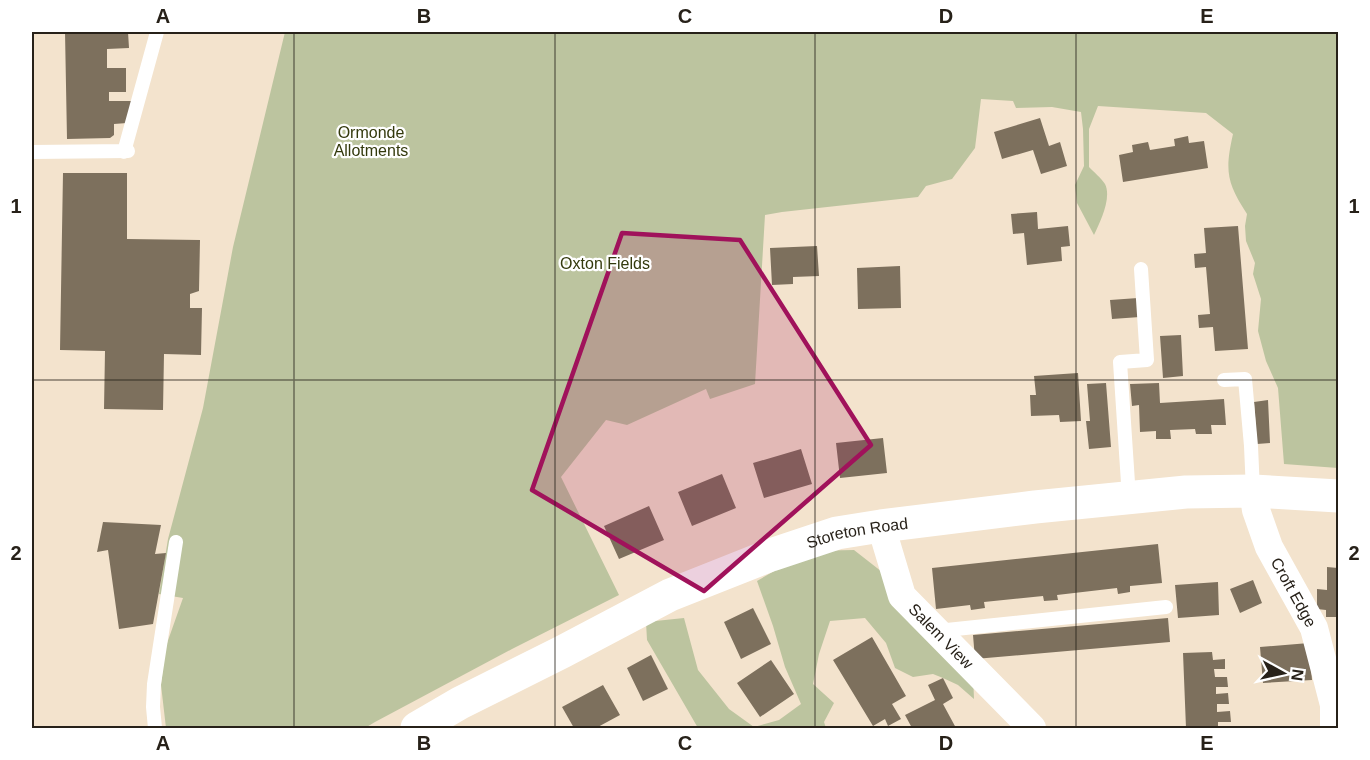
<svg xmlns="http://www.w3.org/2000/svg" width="1370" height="760" font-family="Arial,sans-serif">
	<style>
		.green { fill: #bcc49f }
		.building { fill: #7d705d }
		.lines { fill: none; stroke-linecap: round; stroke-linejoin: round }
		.service { stroke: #fff; stroke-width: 14 }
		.minor { stroke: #fff; stroke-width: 28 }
		.secondary { stroke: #fff; stroke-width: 33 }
		.marked { fill: #a0125b; fill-opacity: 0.2; stroke: #a0125b; stroke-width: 4.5; stroke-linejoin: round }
		.grid { fill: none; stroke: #272119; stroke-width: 1.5; stroke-opacity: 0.55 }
		.labels { text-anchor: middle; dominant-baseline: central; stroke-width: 4.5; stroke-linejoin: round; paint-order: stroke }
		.park-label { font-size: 16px; fill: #33390c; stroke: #fff }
		.street-label { font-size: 16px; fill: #272119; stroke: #fff }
		.neatline { fill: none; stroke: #272119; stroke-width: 2 }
		.grid-label { font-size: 20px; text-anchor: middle; font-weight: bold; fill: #272119 }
	</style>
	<rect width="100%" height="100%" fill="#f3e3cd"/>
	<path class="green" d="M285,32H1338V468L1284,464L1278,388L1266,361L1258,331L1261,299L1253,274L1255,263L1246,241L1245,226L1247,214C1226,182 1225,170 1233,134L1206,113L1098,106L1089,129V167C1094,172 1101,178 1105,184C1112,198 1100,222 1094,235L1077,203L1075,185L1084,166L1083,129L1081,112L1052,107L1016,108L1013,101L981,99L975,148L952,179L926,186L918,197L782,212L765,215L755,384L710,399L706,389L627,425L606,420L561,477L619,595L512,649L375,722L365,728H166L161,685L165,649L183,598L159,594L168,539L203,408L233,247Z
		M854,550L900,586L973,673L974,699L958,685L943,678L933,674L913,677L895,668L886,643L865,618L830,621L819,654L813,684L834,703L824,722L826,728H698L647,640L646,622L684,618L698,670L729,709L754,727L779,720L801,704L785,667L773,626L757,581L809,551Z"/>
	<path class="building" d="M65,32H128L129,48L107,49V68H126V92H109V101H133L127,123L114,124V135L110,138L67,139Z
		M1040,118L1049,146L1060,142L1067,166L1041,174L1033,150L1002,159L994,132Z
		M1188,136L1189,143L1204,141L1208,168L1123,182L1119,155L1133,152L1132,145L1148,142L1150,150L1175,146L1174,139Z
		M63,173H127V239L200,240L199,291L190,294V308H202L201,355L164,354L163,410L104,409L105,351L60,350Z
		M1037,212L1038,229L1068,226L1070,246L1061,247L1062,261L1027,265L1024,233L1013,234L1011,214Z
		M1238,226L1248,349L1215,351L1213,327L1199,328L1198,315L1210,314L1206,267L1195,268L1194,254L1206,253L1204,228Z
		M817,246L819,276L793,277V284L772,285L770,248Z
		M900,266L901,308L858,309L857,268Z
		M1138,298L1140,317L1112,319L1110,300Z
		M1181,335L1183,376L1163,378L1160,336Z
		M1078,373L1081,421L1060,422L1059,415L1031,416L1030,395H1036L1034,376Z
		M1106,383L1111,447L1089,449L1086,421H1090L1087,384Z
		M1159,383L1160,403L1224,399L1226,425H1211L1212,434H1196L1195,429L1170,430L1171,439H1156V431L1140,432L1139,405L1132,406L1130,384Z
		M1268,400L1270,443L1257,444L1254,402Z
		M883,438L887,473L840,478L836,443Z
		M801,449L812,484L764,498L753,463Z
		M722,474L736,508L692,526L678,492Z
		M649,506L664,540L619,559L604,526Z
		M103,522L161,525L155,554L166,553L153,624L119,629L108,550L97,552Z
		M1158,544L1162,583L1130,586V592L1118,594L1117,588L1057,595L1058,600L1044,601L1043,596L984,602L985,608L971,610L970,605L936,609L932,568Z
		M1327,567L1338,568V617H1326V610L1317,609V589L1327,590Z
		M1253,580L1262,603L1240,613L1230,589Z
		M1218,582L1219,615L1178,618L1175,585Z
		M753,608L771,644L741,659L724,622Z
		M1168,618L1170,642L975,659L973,635Z
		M872,637L906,696L892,704L901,719L888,726L885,719L873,726L833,660Z
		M1309,643L1312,680L1263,683L1260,647Z
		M1212,652L1213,660L1225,659V669H1214L1215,677H1227L1228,687H1216V694L1228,693L1229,704H1217V712L1230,711L1231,722H1218V728H1186L1183,653Z
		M651,655L668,689L643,701L627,668Z
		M771,660L794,694L760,717L737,683Z
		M943,678L953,698L943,704L956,728H912L905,715L935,700L928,685Z
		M603,685L620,715L596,728H574L562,707Z"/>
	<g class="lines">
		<path class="service" d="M32,152L128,151
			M124,152L157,32
			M1224,380L1245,379L1251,446L1253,491
			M1129,498L1120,362L1147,360L1141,269
			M937,631L1166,607
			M155,728L153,707L154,684L176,542"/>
		<g class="minor">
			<path id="s1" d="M1253,491L1256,510L1269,547L1314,628L1334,705V728"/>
			<path id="s2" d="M881,526L902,596L1032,728"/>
		</g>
		<path class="secondary" id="s3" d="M417,728L460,703L562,652L670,595L771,555L837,533L881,526L1035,507L1186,492L1253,491L1338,496"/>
	</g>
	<path class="marked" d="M622,233L740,240L871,445L704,591L532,490Z"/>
	<path class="grid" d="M294,32V728M555,32V728M815,32V728M1076,32V728M32,380H1338"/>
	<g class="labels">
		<g class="park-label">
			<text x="371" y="132">Ormonde<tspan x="371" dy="18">Allotments</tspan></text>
			<text x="605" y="263">Oxton Fields</text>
		</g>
		<g class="street-label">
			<text stroke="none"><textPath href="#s3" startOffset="484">Storeton Road</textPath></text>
			<text stroke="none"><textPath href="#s1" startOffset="110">Croft Edge</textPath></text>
			<text stroke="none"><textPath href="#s2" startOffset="129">Salem View</textPath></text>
		</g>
	</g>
	<rect width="1370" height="760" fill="none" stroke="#ffffff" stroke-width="66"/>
	<g transform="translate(1283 673) rotate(98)" stroke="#ffffff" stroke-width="4.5" paint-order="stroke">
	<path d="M0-4.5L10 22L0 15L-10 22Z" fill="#272119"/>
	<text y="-9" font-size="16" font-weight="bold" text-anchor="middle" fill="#272119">N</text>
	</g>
	<rect x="33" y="33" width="1304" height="694" class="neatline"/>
	<g class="grid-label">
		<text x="163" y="23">A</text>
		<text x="424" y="23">B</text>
		<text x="685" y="23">C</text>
		<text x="946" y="23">D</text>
		<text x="1207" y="23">E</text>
		<text x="16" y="213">1</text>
		<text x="1354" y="213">1</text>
		<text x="16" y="560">2</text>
		<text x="1354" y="560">2</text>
		<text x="163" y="750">A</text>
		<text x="424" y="750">B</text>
		<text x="685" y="750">C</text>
		<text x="946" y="750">D</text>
		<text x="1207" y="750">E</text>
	</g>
</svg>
